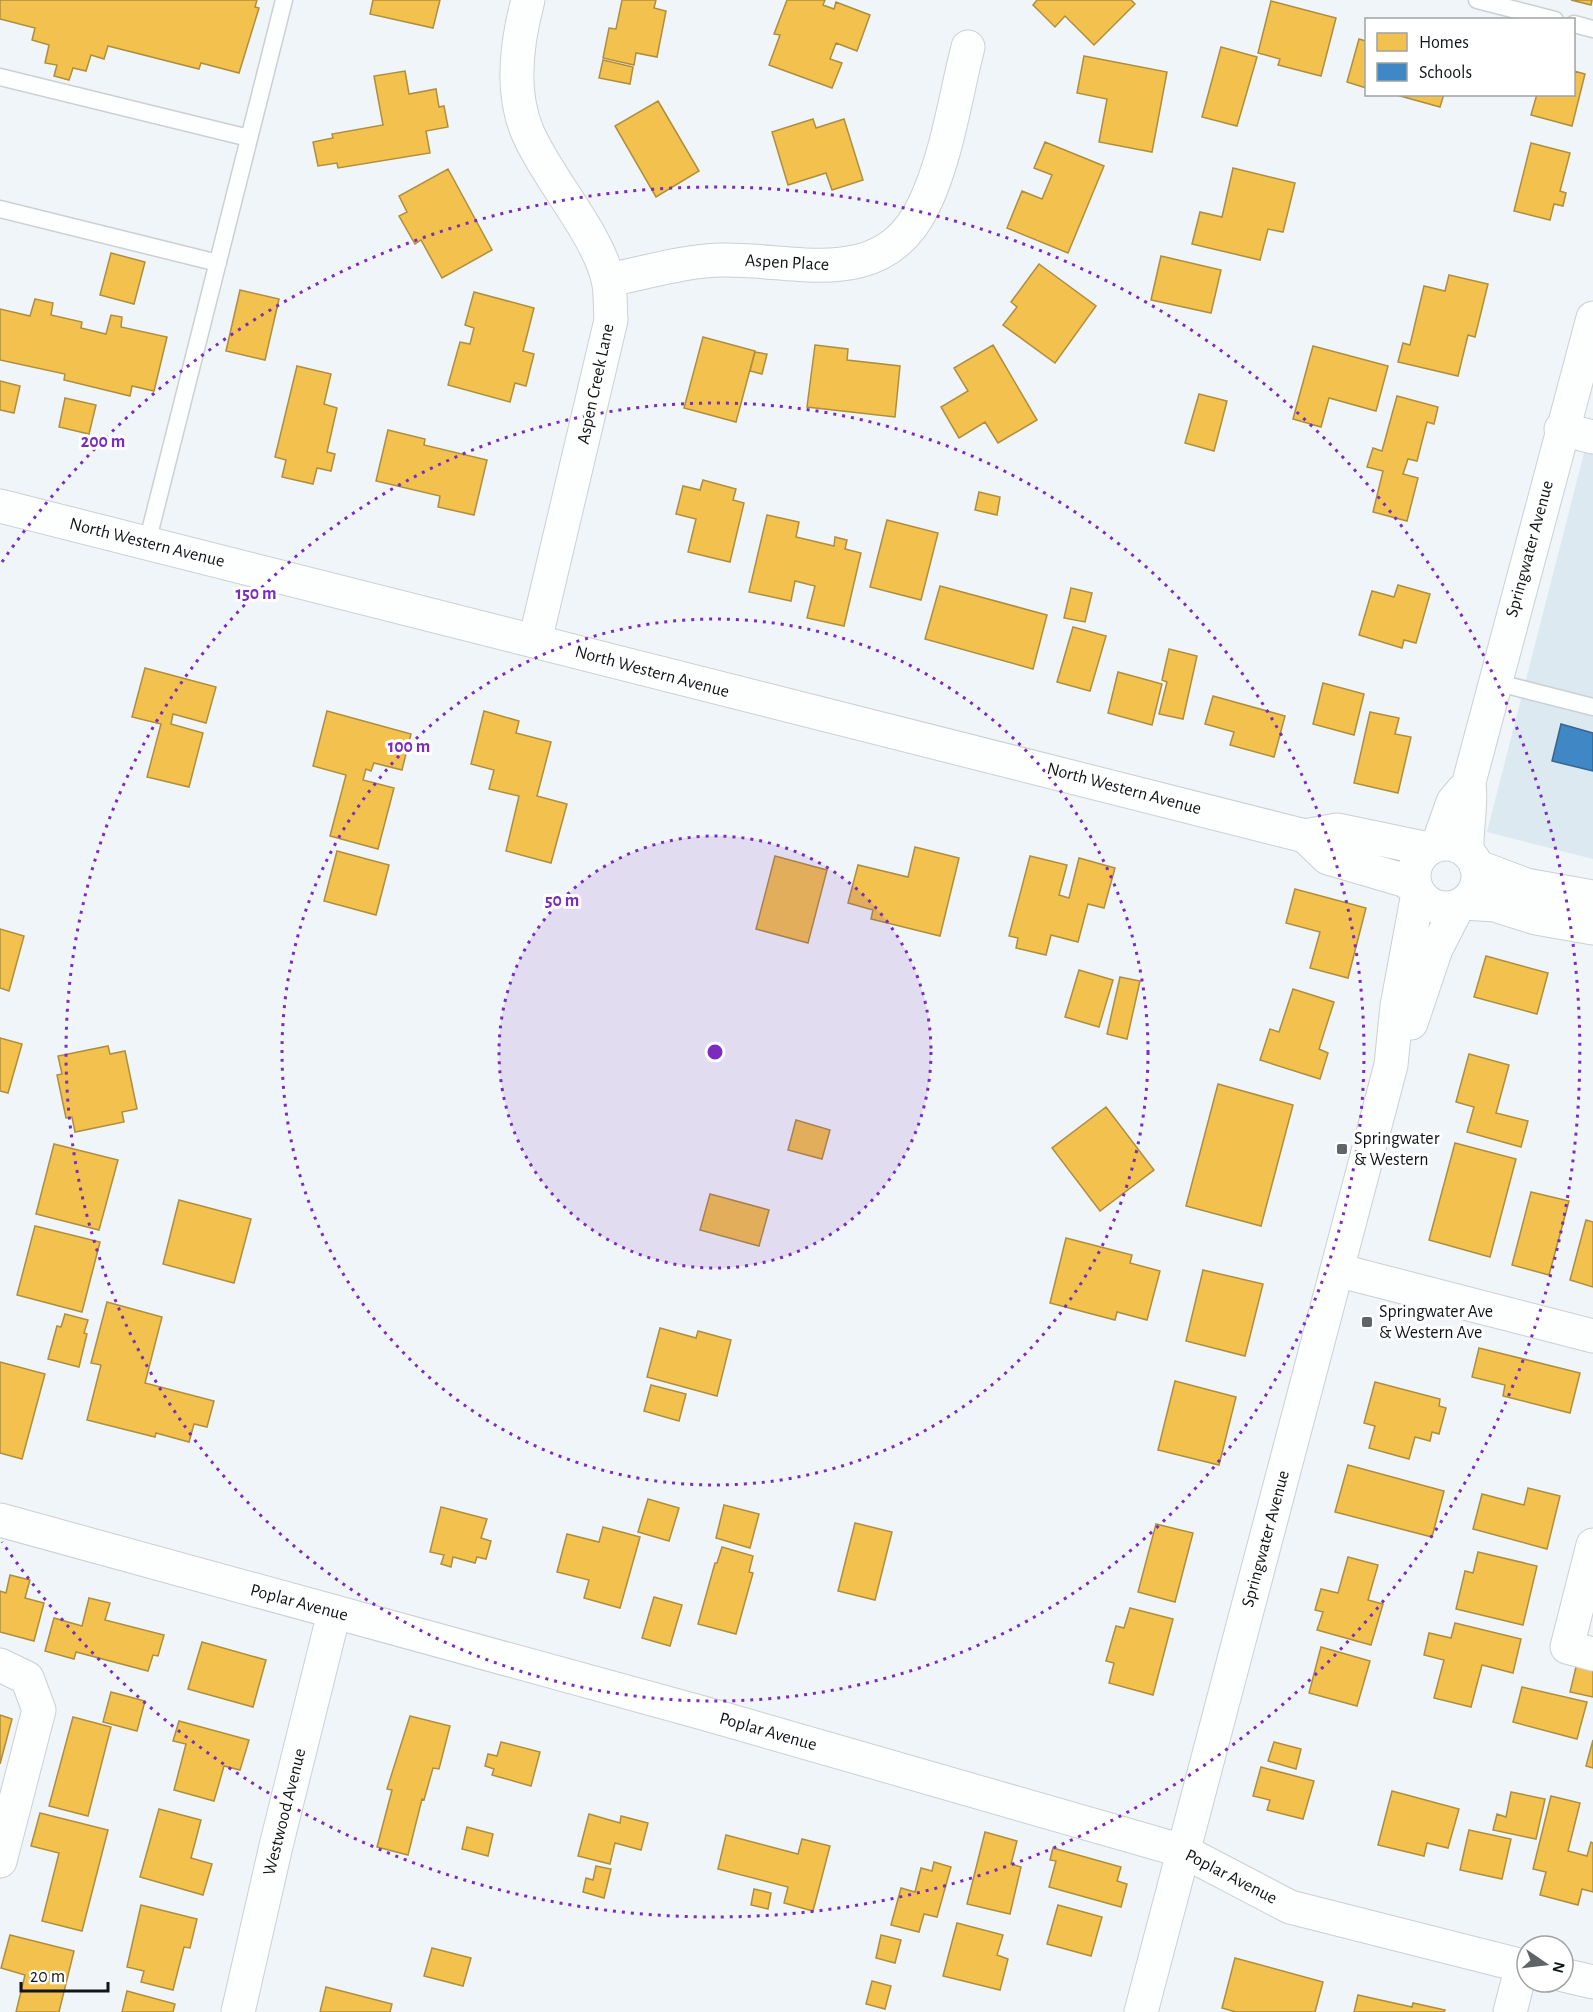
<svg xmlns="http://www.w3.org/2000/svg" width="1593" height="2012" font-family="'Alegreya Sans',sans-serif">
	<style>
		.built { fill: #dde9f0 }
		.homes { fill: #f2c14e; stroke: #af8e3e; stroke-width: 1.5 }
		.schools { fill: #3f88c5; stroke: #326691; stroke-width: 1.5 }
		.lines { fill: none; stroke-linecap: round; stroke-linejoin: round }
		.lane-casing { stroke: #ccd0d3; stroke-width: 19 }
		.street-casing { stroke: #ccd0d3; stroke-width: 35 }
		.secondary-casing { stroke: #ccd0d3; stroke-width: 35 }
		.lane { stroke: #fdfefe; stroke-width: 16 }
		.street { stroke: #fdfefe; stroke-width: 33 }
		.secondary { stroke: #fdfefe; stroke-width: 33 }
		.ring { fill: none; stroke: #7b2cbf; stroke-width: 3; stroke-dasharray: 3 6 }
		.poi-dot { fill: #5f6466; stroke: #fff; stroke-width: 2 }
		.labels { text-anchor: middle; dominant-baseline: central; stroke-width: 6; stroke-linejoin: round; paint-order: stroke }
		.street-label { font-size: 18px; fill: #121618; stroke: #fff }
		.poi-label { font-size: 18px; fill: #121618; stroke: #fff; text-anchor: start }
		.centre { fill: #7b2cbf; stroke: #fff; stroke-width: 3 }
		.ring-label { font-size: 18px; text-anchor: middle; font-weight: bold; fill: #7b2cbf; stroke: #fff; stroke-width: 6; stroke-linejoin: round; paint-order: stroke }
	</style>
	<rect width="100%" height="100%" fill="#eff5f8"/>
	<path class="built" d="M1593,418V859L1487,832Z"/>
	<path class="homes" d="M0,0H257L255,7L259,8L239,73L201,63L199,69L108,46L104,59L91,55L86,71L73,68L69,80L54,76L57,65L45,63L49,45L32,40L35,28L0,19Z
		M373,0H440L433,28L370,14Z
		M622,0H656L654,8L666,11L657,57L636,53L634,65L603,58L609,28L616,29Z
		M787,0H825L823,5L834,9L836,2L870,15L857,51L836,43L830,59L842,63L832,88L769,65L780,35L774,34Z
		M1037,0H1131L1135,4L1094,45L1065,16L1055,27L1033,5Z
		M1571,0H1592L1591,5Z
		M1271,1L1336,18L1321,76L1278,65L1280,59L1258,53Z
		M1359,39L1366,41V88L1347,82Z
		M1221,47L1257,57L1237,126L1202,117Z
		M1084,56L1167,72L1152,152L1099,142L1107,99L1077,93Z
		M603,60L633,67L630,84L599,78Z
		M405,71L409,94L436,89L439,107L444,106L448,127L426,131L430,153L338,168L337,163L318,166L313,142L333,138L332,134L383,125L374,76Z
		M1574,71L1585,74L1572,126L1531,115L1537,94H1574Z
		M1393,94H1444L1440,107Z
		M658,101L699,171L656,197L615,126Z
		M813,119L816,128L844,119L863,180L832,190L826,173L788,185L772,132Z
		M1045,142L1104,166L1068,253L1007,228L1022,191L1042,199L1052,175L1034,168Z
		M1531,143L1570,153L1560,191L1566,193L1563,206L1554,204L1550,220L1514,211Z
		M1233,168L1295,183L1283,232L1268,229L1260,260L1192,244L1200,212L1222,217Z
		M448,169L492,250L442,278L421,240L415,244L399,216L407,212L399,196Z
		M111,253L145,262L134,304L100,295Z
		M1161,256L1221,270L1211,313L1151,300Z
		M1039,264L1096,306L1055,363L1003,325L1017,307L1011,302Z
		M1449,275L1488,284L1475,337L1468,335L1458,376L1398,362L1403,343L1410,345L1424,286L1445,291Z
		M240,290L279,299L265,360L226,351Z
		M474,292L534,308L523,351L534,354L526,386L515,383L510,402L448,385L460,342L470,344L474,328L465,325Z
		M35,299L53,303L51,315L82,322L81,328L106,334L111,315L122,317L121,327L167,337L154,391L132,386L130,396L64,380L65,374L0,360V309L30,316Z
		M703,337L755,351L736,422L684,408Z
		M815,345L848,349L847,360L900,366L895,417L807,407Z
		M993,345L1037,420L998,443L985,422L959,438L941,407L968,391L954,368Z
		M1313,346L1388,366L1376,411L1329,398L1321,427L1293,419Z
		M755,352L767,354L762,374L750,371Z
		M297,366L331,374L324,404L337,408L327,452L335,454L331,471L317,468L313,484L282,477L286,460L275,457Z
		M0,381L20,386L14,413L0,410Z
		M1199,394L1227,401L1214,451L1185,443Z
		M1397,396L1438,407L1434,424L1427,422L1417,461L1408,459L1403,474L1418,478L1407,521L1373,512L1383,471L1367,467L1373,448L1382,451Z
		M65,398L96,405L89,434L59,427Z
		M388,430L425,439L424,445L487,460L474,515L438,507L440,496L376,481Z
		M703,480L736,489L733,500L744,503L730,562L688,552L696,519L676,514L683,486L700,490Z
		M979,492L1000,497L997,515L975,510Z
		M767,515L799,522L796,537L834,546L835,537L847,540L845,549L861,553L844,626L807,618L815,586L795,581L791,601L749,592Z
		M887,520L938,533L921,600L870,587Z
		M1398,585L1430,594L1416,643L1404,640L1402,648L1359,635L1372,591L1394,597Z
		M940,586L1047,615L1033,669L925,639Z
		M1071,588L1092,593L1085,622L1064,618Z
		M1073,627L1106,636L1090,691L1057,682Z
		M1169,649L1197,656L1183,719L1159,714L1167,682L1162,680Z
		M145,668L216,687L206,723L173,714L171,724L203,733L189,787L147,777L161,724L132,717Z
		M1118,672L1162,684L1152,725L1108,713Z
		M1323,683L1364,694L1354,735L1313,724Z
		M1213,696L1285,716L1274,757L1230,745L1234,732L1205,724Z
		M327,711L411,734L402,770L374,763L371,771L366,769L363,780L394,788L378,849L330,836L346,775L313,766Z
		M484,711L519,721L516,733L551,742L537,796L567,804L551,863L506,851L519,796L489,789L494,770L471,764Z
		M1370,712L1399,718L1395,734L1411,737L1398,793L1354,783Z
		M915,847L959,858L940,936L871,919L873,910L848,903L858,865L908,877Z
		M337,851L389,865L376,915L324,901Z
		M775,856L827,870L808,943L756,929Z
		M1030,856L1067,865L1059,895L1069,898L1079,858L1115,868L1104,908L1088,904L1078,942L1051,935L1046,955L1016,948L1018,938L1009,936Z
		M1295,889L1366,908L1348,978L1310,968L1320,932L1286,923Z
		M0,929L24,936L9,991L0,988Z
		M1486,956L1548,973L1537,1014L1474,997Z
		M1079,970L1113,980L1099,1027L1065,1017Z
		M1120,977L1140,981L1127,1039L1107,1034Z
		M1293,989L1334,1002L1319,1049L1328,1053L1320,1079L1260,1060L1270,1029L1279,1032Z
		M0,1038L22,1044L8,1093L0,1091Z
		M108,1046L110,1054L125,1051L137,1109L122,1112L124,1122L75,1132L72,1117L66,1118L57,1075L62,1074L58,1056Z
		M1469,1054L1509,1065L1496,1113L1528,1121L1521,1147L1467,1132L1474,1107L1456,1102Z
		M1218,1084L1293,1105L1261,1226L1186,1206Z
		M1106,1107L1154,1170L1100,1211L1052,1148Z
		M796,1120L830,1130L822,1159L788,1150Z
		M1455,1143L1516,1159L1490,1257L1429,1240Z
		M54,1144L118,1160L99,1230L36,1214Z
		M1531,1192L1569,1201L1549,1275L1512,1265Z
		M710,1194L769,1210L759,1246L700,1230Z
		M179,1200L251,1219L234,1283L163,1264Z
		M1586,1220L1593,1222V1287L1570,1280Z
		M35,1226L100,1242L82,1312L17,1295Z
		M1066,1238L1132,1255L1130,1263L1160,1271L1147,1320L1117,1312L1115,1320L1050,1303Z
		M1203,1270L1263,1284L1245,1356L1186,1341Z
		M107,1302L162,1317L145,1383L214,1401L207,1427L194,1424L189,1442L156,1433L155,1437L87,1420L101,1365L91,1363Z
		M65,1314L88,1320L84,1333L87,1334L79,1367L48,1359L57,1326L61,1327Z
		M660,1328L696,1338L698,1331L731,1340L717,1396L647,1377Z
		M1479,1348L1580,1373L1570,1413L1503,1396L1505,1385L1472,1377Z
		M0,1362L45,1374L22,1459L0,1453Z
		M1175,1381L1236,1397L1219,1465L1158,1450Z
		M1375,1382L1440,1399L1439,1406L1446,1408L1439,1434L1432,1432L1430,1441L1415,1437L1409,1459L1369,1448L1375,1426L1364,1423Z
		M651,1385L686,1394L679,1421L644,1411Z
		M1348,1465L1444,1491L1432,1537L1335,1512Z
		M1528,1488L1560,1496L1547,1549L1473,1529L1482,1494L1524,1505Z
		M648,1499L679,1508L669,1541L638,1532Z
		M724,1505L759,1514L750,1548L716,1538Z
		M441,1507L487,1519L481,1538L491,1541L486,1559L477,1557L475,1563L453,1557L451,1567L441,1564L444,1555L430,1552Z
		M855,1523L892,1532L875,1600L838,1591Z
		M1156,1524L1193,1533L1175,1602L1138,1592Z
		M603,1527L640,1537L620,1608L584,1598L589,1580L557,1572L567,1534L599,1542Z
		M722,1547L753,1556L749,1572L753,1573L736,1634L698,1624L715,1563H717Z
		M1478,1552L1537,1566L1523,1625L1456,1609L1465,1571L1473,1573Z
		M1348,1557L1378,1565L1368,1600L1383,1604L1371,1645L1317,1630L1323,1612L1315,1610L1321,1589L1338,1593Z
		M10,1575L30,1580L25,1598L44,1603L34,1641L0,1632V1591L6,1593Z
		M654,1597L682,1605L670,1646L642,1638Z
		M89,1598L110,1603L105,1620L164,1635L158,1656L153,1655L148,1671L76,1652L74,1659L45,1651L54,1618L82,1626Z
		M1130,1608L1173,1619L1153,1695L1109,1683L1114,1663L1106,1661L1116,1626L1124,1628Z
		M1455,1623L1521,1639L1513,1673L1482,1665L1471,1707L1434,1698L1444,1660L1424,1655L1429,1633L1451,1638Z
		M202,1642L266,1660L253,1707L188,1689Z
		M1321,1647L1370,1661L1357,1706L1309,1693Z
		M1577,1663L1593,1667V1697L1570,1692Z
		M1522,1687L1587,1702L1577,1739L1513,1722Z
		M111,1692L145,1701L137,1731L103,1722Z
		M0,1715L12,1719L0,1764Z
		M410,1716L450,1726L439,1769L433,1768L424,1800L422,1799L408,1855L377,1847L392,1790L387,1789Z
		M73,1717L111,1727L88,1816L49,1806Z
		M179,1721L249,1740L240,1770L224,1766L214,1801L174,1790L186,1744L173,1741Z
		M1593,1740V1768L1586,1766Z
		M501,1742L540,1752L531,1786L492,1775L494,1769L485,1766L488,1754L497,1756Z
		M1274,1742L1301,1749L1296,1769L1268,1761Z
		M1261,1767L1314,1781L1303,1819L1267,1810L1270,1800L1253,1796Z
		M1392,1791L1459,1809L1448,1848L1427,1843L1424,1856L1378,1845Z
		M1511,1792L1545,1799L1536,1839L1493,1830L1497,1814L1506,1817Z
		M1551,1796L1580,1803L1568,1851L1587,1856L1591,1842L1593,1843V1892L1582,1889L1578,1905L1540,1895L1546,1872L1533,1869Z
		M159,1809L201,1820L191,1858L212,1864L203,1895L140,1877Z
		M40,1813L108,1830L82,1931L42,1921L59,1853L31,1846Z
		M589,1814L620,1823L621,1816L648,1823L641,1850L615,1843L610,1864L578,1856Z
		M467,1827L493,1834L488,1856L462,1849Z
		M1469,1830L1511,1839L1502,1879L1460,1870Z
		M985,1832L1017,1841L1011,1864L1021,1867L1010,1914L967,1904Z
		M726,1835L798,1854L802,1839L830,1846L813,1911L784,1903L788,1887L718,1869Z
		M1053,1848L1121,1867L1117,1881L1127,1884L1121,1907L1049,1887L1056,1861L1050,1860Z
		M934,1862L951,1867L937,1917L924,1914L919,1932L891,1925L901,1888L915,1892L921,1868L932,1871Z
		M596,1866L611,1869L604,1898L583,1892L586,1878L593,1880Z
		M754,1889L771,1893L768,1909L751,1905Z
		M141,1905L197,1919L190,1948L184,1947L173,1990L141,1982L144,1971L127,1967Z
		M1058,1905L1102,1917L1091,1956L1047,1944Z
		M957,1923L1003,1935L997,1955L1008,1959L1000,1990L943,1976Z
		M10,1935L74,1951L59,2012H16L25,1975L1,1968Z
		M881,1935L901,1940L895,1963L876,1958Z
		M432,1948L471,1958L463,1986L424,1976Z
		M1235,1958L1323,1982L1315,2012H1236L1222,2008Z
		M872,1981L891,1986L885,2009L866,2004Z
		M326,1987L392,2004L390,2012H320Z
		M127,1991L175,2004L173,2012H122Z
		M1358,1995L1412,2007L1413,2003L1445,2010L1444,2012H1354Z"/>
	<path class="schools" d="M1561,724L1593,733V771L1552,761Z"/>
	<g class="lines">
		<defs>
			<path id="lane" d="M1477,0L1555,20
				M1574,24L1593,29
				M0,77L249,138
				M0,209L218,263
				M147,543L284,0
				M1495,682L1593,707"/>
			<path id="street" d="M528,0C517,41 510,90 527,131C548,180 595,229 608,279C611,292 610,307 611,320L535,641
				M608,280C644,273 684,261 720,260C795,258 882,293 924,205C947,157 955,98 968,47
				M1561,429L1593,437
				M1438,844L1453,802L1463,790
				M1467,852C1466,828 1472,806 1469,782L1593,318
				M1337,1270L1593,1336
				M0,1520L703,1713L1183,1851L1290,1907L1527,1967
				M1593,1545L1567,1647L1593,1654
				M0,1665L27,1678L39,1710L0,1861
				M1563,1975L1593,1982
				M238,2012L276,1846L334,1613
				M1510,2012L1522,1965"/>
			<path id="secondary" d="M0,506L1305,836L1337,830L1428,849
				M1305,836L1328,858L1403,880L1416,887
				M1414 876a32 32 0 1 1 64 0a32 32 0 1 1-64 0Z
				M1476,866L1526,885L1593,897
				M1464,903L1495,905L1536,918L1593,928
				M1411,1023L1436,949L1458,906
				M1141,2012L1391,1065L1397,1006L1418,893"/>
		</defs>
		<use href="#lane" class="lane-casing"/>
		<use href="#street" class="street-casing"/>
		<use href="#secondary" class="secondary-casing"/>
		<use href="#lane" class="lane"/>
		<use href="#street" class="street"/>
		<use href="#secondary" class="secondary"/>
	</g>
	<circle cx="715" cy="1052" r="216" fill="#7b2cbf" fill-opacity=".12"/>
	<g class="ring">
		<circle cx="715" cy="1052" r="216"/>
		<circle cx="715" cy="1052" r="433"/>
		<circle cx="715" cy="1052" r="649"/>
		<path d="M2 562A865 865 0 1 1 2 1542"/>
	</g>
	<g class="poi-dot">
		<rect x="1336" y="1143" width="12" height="12" rx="3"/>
		<rect x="1361" y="1316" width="12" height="12" rx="3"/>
	</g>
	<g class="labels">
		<g class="street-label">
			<text transform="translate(787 263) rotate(3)">Aspen Place</text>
			<text transform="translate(596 384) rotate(-78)">Aspen Creek Lane</text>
			<text transform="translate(147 543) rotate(14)">North Western Avenue</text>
			<text transform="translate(1530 549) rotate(-75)">Springwater Avenue</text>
			<text transform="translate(652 672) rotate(15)">North Western Avenue</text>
			<text transform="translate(1124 789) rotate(15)">North Western Avenue</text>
			<text transform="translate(1266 1539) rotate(-75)">Springwater Avenue</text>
			<text transform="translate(299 1603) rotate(15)">Poplar Avenue</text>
			<text transform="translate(768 1732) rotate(16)">Poplar Avenue</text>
			<text transform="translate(285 1812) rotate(-76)">Westwood Avenue</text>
			<text transform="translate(1231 1877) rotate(27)">Poplar Avenue</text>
		</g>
		<g class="poi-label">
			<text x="1354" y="1139">Springwater<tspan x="1354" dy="21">&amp; Western</tspan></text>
			<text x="1379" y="1312">Springwater Ave<tspan x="1379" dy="21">&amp; Western Ave</tspan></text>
		</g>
	</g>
	<circle cx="715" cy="1052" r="9" class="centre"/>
	<g class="ring-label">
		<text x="103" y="447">200 m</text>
		<text x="256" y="599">150 m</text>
		<text x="409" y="752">100 m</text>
		<text x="562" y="906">50 m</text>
	</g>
	<rect x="1365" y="18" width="210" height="78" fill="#ffffff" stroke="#a0a2a3" stroke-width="1.5"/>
	<rect x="1377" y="33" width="30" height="18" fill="#f2c14e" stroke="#a0a2a3" stroke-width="1.5"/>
	<text x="1419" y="48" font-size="18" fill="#121618">Homes</text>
	<rect x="1377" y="63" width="30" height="18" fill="#3f88c5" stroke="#a0a2a3" stroke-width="1.5"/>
	<text x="1419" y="78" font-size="18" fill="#121618">Schools</text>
	<g transform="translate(1545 1964) rotate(104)"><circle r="28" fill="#ffffff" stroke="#a0a2a3" stroke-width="1.5"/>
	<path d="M0-4.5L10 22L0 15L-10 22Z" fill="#5f6466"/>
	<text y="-9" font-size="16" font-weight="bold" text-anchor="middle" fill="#121618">N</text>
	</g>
	<path d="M21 1982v9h87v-9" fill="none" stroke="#121618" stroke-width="3"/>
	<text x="30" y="1982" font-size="18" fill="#121618" stroke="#ffffff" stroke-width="4.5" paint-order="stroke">20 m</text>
</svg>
